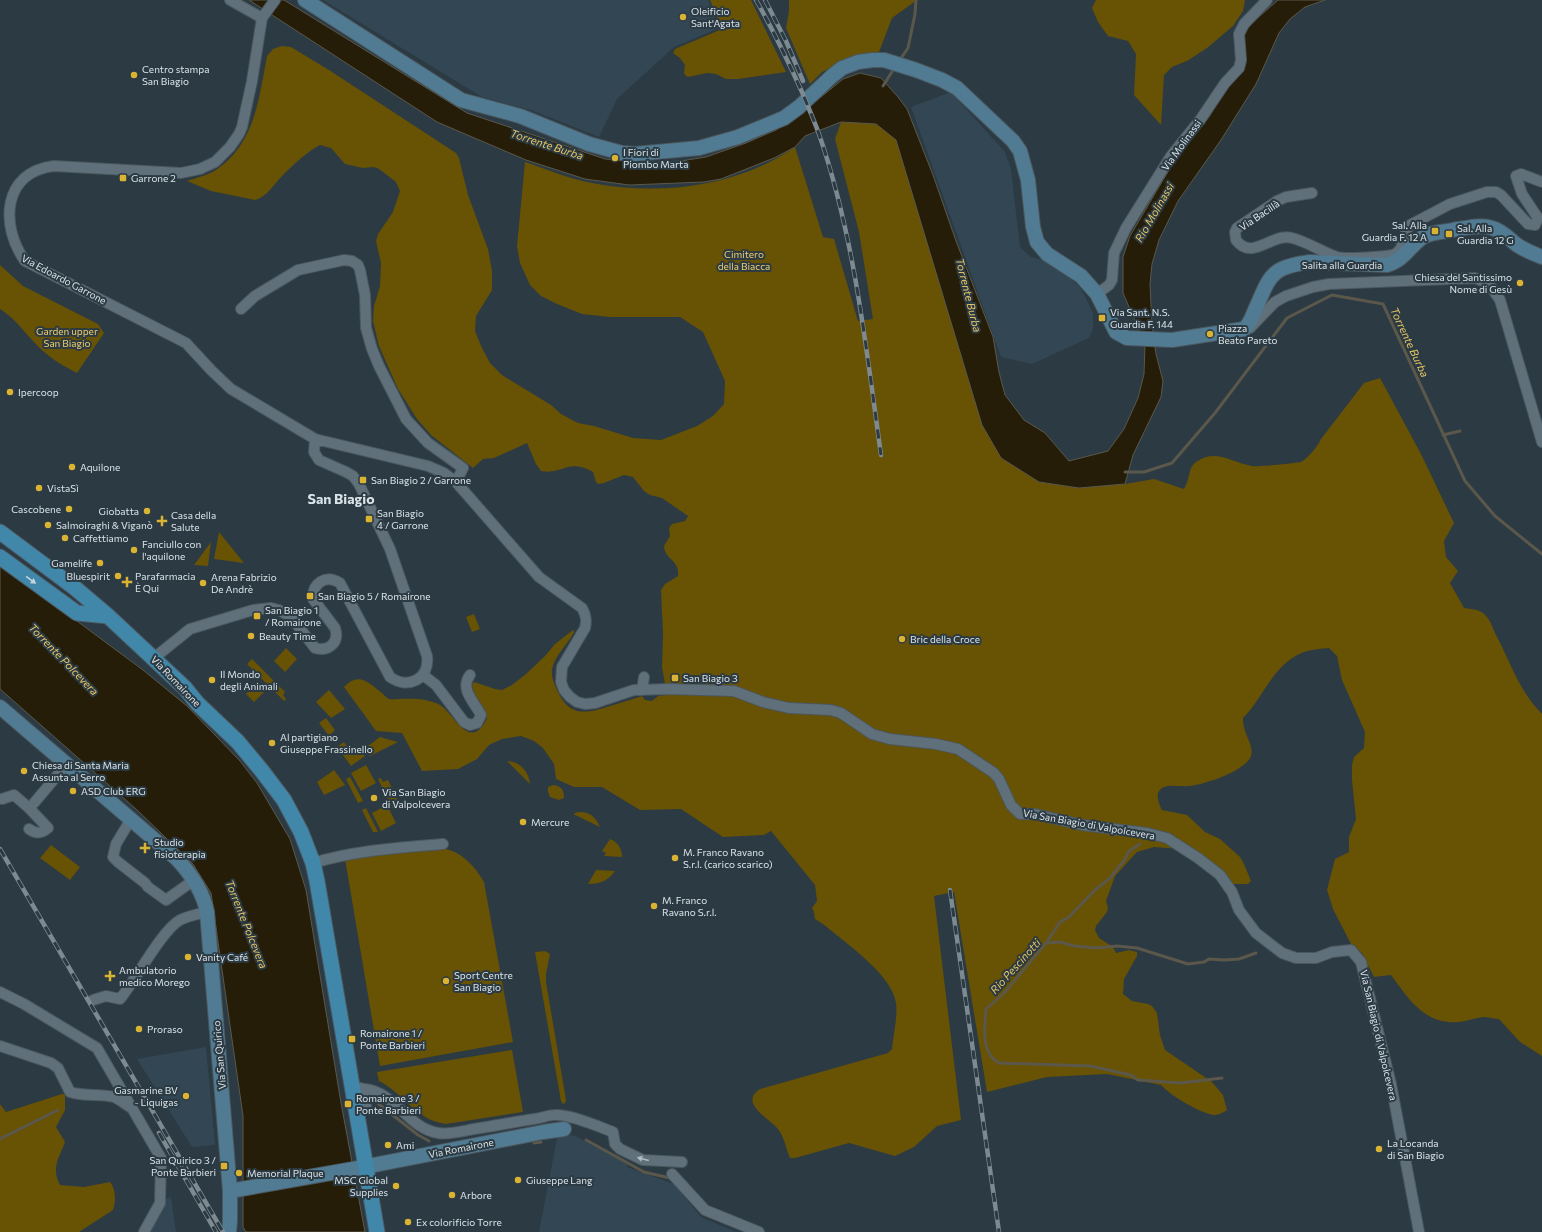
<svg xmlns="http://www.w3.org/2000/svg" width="1542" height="1232" font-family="Commissioner,sans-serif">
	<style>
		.built { fill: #324753 }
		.green { fill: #685204 }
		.water { fill: #251d08; stroke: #5b584b }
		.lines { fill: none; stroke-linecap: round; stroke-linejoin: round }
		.stream { stroke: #5b584b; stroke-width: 3 }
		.street-casing { stroke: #4b575e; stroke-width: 12 }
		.secondary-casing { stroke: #4b575e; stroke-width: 16 }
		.primary-casing { stroke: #4b575e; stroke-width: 17 }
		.street { stroke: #60707a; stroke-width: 10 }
		.secondary { stroke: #507b92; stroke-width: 14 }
		.primary { stroke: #4087aa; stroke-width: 15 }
		.rail-casing { stroke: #7e8a91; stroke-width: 4.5 }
		.rail { stroke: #2b3a43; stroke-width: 3; stroke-dasharray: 9; stroke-linecap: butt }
		.oneway { fill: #c3d5df }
		.oneway2 { fill: #afbbc2 }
		.poi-dot { fill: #dab333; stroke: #2b3a43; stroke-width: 1.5 }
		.labels { text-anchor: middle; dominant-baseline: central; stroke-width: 4; stroke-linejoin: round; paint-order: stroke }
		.poi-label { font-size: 10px; fill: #dae3e8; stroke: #2b3a43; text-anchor: start }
		.street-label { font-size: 10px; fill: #dae3e8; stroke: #2b3a43 }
		.park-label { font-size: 10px; fill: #efce6d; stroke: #2b3a43 }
		.water-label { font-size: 11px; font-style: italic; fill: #e6c564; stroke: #2b3a43 }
		.district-label { font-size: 14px; font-weight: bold; fill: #dae3e8; stroke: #2b3a43 }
	</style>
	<rect width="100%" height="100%" fill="#2b3a43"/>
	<path class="built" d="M323,0H708L719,28L674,47L617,99L599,137L531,110L482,97Z
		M951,92L1005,152L1011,169L1020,247L1031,257L1043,260L1063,272L1080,287L1093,313V329L1089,338L1032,364L1001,357L911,107Z
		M206,1047L215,1145L192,1147L137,1059Z
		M558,1133L575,1136L628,1164L627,1167L674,1184L701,1217L736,1232H539Z
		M171,1197L176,1232H150L163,1205L164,1200Z"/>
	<path class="green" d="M710,0H751L786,72L738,79H726L716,74L707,73L688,77L686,76L684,73L685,65L680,58L673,53L675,49L722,29Z
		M789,0H917L892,18L879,52L853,57L822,72L810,84L786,28L789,11Z
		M1096,0H1245L1243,11L1233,26L1207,48L1187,61L1172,67L1164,75L1161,125L1134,95L1136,54L1128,41L1108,36L1098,22L1092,8Z
		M282,46L291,47L329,70L456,153L459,158L468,195L488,249L492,271V290L476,316L475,331L482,348L490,363L502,375L551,405L561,414L578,423L594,426L633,438L661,440L697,426L713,416L724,404L725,381L703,332L680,317H610L582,314L557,304L541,296L530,285L520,263L517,246L525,162C547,169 569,179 592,183C661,196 737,187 795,147L823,237L834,239L858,321L873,319L859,232L835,139L841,122L876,124L896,139L982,425L1039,482L1079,488L1125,484L1154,479L1184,489C1190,480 1188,467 1196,462C1216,448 1232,463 1252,466C1256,467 1297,463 1301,462C1308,458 1318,446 1321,439L1364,383L1380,378L1421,454L1454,523L1444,541L1446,557L1458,571L1450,583L1464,608C1471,609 1481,609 1486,616C1491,621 1493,629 1496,635C1511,663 1519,691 1542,714V1056L1520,1042L1499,1019C1494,1019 1488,1017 1483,1017C1475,1018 1467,1021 1459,1022C1424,1025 1409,999 1391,975L1374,977L1362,953L1351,944L1333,909L1327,890L1335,859L1349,852V837L1356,819L1352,780V765L1354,757L1364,748L1365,732L1342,680L1337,656L1329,648C1318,649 1304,650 1294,657C1271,671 1261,700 1243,718C1243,721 1243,724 1244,727C1246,737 1254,747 1251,756C1246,771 1203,785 1189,786C1181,787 1169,784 1162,788C1154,793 1159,804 1162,810L1187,815L1205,832L1220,839L1240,857L1244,864L1251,881L1248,884H1232L1194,850L1154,847L1137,852L1115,876L1106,901L1108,908L1107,912L1096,926L1095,930L1099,938L1113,947L1116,953L1129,950L1137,952V956L1124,979L1123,994L1132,1001L1148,1004L1152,1006L1157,1013L1160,1035L1165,1050L1212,1082L1223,1095L1227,1110C1223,1113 1218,1115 1213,1115C1198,1112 1171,1096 1161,1085L1107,1074L1047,1077L987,1092L954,892L934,896L961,1120L937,1126L914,1147L895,1156L849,1143L795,1158H790C786,1149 784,1136 778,1129C770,1119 738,1103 760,1089L888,1053L892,1049C893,1037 898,1015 896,1003C892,974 844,942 823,924L815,919L814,912L812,908L817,901L815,885L771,831L764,835L723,837L681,809L640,810L602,787H574L556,779L554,764L543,748L534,741L521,736L502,739L489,745L477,759L458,769L422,771L402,733L376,731L344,687C359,671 369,683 382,693C384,695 387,698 389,699C392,700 396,699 399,699C409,699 419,698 429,701C433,702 437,703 440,705C454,713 470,754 487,718C483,706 475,699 472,685L474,682L495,689L502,690L512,685L526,674L545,656L555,644L573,630L574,632C568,644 555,655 552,669C551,678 555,685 558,692C570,718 588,713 610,706C621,703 632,699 642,696L645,700L652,701L658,696L667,695L662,667L663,634L661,590L665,584L678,576C680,560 665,560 664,546L670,536L669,528L672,524L685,521L688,516L662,498L650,495L644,491L633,477L624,475L604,483L598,484L596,482L593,472C568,458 563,475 541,471L536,464L527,443L494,458L483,459L473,468L431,435L417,419L398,389L379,346L373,321L374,306L380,286L381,263L376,241L378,234L393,212L400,191L396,182L379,169L374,167L363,168L345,164L331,148L320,145C307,152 294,164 283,175C274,184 267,197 255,200L211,191L187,181C196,178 208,175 216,170C255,144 259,98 267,56L273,49Z
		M0,265L23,286L98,324L104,333L77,373C65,367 53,360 43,351C28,338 17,319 0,309Z
		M219,532L244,563L214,559Z
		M211,542L208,566L194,565Z
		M474,614L480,629L472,632L466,617Z
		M286,648L297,659L285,672L274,661Z
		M252,659L285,692L283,695L286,699L284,701L247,664Z
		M257,682L265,691L254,702L246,694Z
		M329,690L345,709L331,718L316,702Z
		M326,718L335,730L329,736L319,723Z
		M380,737L398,742L370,756L364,749Z
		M344,742L353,755L360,751L365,756L351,766L337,747Z
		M507,761C520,762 529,771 530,784Z
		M366,765L376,783L361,791L351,773Z
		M334,770L345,785L324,795L317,782Z
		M350,777L363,801L358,803L346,779Z
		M381,778L383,782L388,780L400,805L393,809L378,779Z
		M553,785C561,786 564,789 564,798L559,800L550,797L548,792V787Z
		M387,805L396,823L381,831L372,813Z
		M366,808L378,832H373L362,810Z
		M578,812C589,811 596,817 600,827L573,814Z
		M610,839C618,842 622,849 622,857L604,856L606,853L602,851Z
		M51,845L80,867L70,880L40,858Z
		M416,848C424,848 434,847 442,848C461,851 475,866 484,882L513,1042L380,1066L345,859Z
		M596,870L615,871C608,881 600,884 588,884Z
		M545,951L550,954L546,974V982L566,1100L565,1103L563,1104L561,1101L535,952Z
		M512,1050L523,1112L446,1124C415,1120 405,1094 379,1081L377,1072Z
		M62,1094H65V1110L56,1127L65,1142C59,1158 51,1168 60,1185L84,1187L110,1182C116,1189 116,1201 113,1210L79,1232H0V1104L6,1112Z"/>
	<path class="water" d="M249,0H284L467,113L605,159L643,163L681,161L706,157L746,143L776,130L799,115L843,79L860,73L881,78L898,97L907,109L933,175L956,241L993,337L999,372L1005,395L1024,420L1045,433L1069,461L1108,451L1124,429L1138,398L1144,374L1145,344L1123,293V257L1130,236L1176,158L1209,117L1223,94L1242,69L1243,34L1252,23L1278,0H1325L1305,7L1290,19L1279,33L1256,84L1221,140L1178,201L1159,240L1152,264L1150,284L1152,325L1156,354L1163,381L1161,397L1133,455L1125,484L1079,488L1039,482L1001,458L982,425L896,140L876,124L841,122L805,136L795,147L774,158L721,179L704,182L629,185L585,179L526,160L437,122Z
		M0,564L143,670L187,706L240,761L257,783L290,839L306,890L341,1103L365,1232H246L243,1227V1116L211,893L193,864L136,809L0,689Z"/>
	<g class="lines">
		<path class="stream" d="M899,61L908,48L915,14L916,0
			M883,86L895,67
			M1443,435L1460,431
			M1125,472H1144L1172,463L1215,413L1287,318L1332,295L1383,304L1465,481L1495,516L1542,554
			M1046,943L1060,922L1069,917L1095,890L1110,878L1125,859L1129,851L1140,844
			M1222,1078L1181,1083L1138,1080L1131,1075L1090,1066L999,1063C980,1052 985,1028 986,1009L1005,992L1046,943L1060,942L1074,946L1097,948L1117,946L1137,948L1188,964L1204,962L1209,959L1224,960L1239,959L1256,953
			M367,1099L375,1101L418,1135L429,1141
			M0,1139L58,1110
			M586,1140L644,1172L670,1178
			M534,1143L541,1142"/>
		<defs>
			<path id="street" d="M230,0L262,18
				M275,0L262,18L252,81L242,127L239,134L230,147L215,162L200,169L181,173L54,166C2,172 0,226 25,261L186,343L211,370L231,389L315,439L428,466L444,473L456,482L539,577L582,608C586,615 587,620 585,628L562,667L561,682L564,690L570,697L577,702L585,704L595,703L634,690L669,689L734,691L763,702L789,708L831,710L841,713L872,734L890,739L936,744L958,749L994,773L999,779L1011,805L1020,814H1035L1082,825L1147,833L1167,838L1198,858L1220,875L1232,892L1239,910L1256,933L1282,953L1296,958H1316L1332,952L1351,950L1361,962L1391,1084L1419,1232
				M1312,193L1286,197L1277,201L1237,228L1235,232L1236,240C1252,262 1273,232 1292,238C1308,242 1322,252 1337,257C1344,259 1388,257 1395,254C1406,248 1402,233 1410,225L1450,204L1487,192H1496L1501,195L1528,224L1535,225L1538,218L1522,194L1516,176L1521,174L1542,182
				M1097,294L1109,285L1112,280L1114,253L1126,228L1171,156L1200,120L1225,83L1239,68L1241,60L1239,34L1244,24L1267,0
				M241,309L255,296L298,270L344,260L352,261L358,265L360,270L365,295L366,328L372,349L379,366L406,419L428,443L463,468L456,482
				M1250,328L1275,302L1286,296L1313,287L1329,284L1475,278L1489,284L1500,300L1542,442
				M154,658L190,629L253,610L271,608L279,610L292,618L315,648C328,652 340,643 335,628L313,599C312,583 326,574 340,583L390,677C408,690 430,679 427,656L390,549L359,484L353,476L346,472L319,460L314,452L315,439
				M423,675L436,685L464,722L470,725L477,723L481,715C475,703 459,689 470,675
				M642,690L644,677
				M2,799L14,795L29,808L48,828C41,834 36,834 29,829
				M34,803L61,771
				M131,819L116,844L113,857L118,862L145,883L148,887L166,900L187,885L195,881
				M313,863C357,850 398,848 443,844
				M0,992L24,1004L97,1048L161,1158L160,1203L144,1232
				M93,1000L106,996L120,999C135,981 162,930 180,920C188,916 198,914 207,912
				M0,1046L51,1063L58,1068L70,1092C84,1097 99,1093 114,1097C119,1099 125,1104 130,1107
				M361,1088L366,1106
				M352,1089C393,1083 403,1127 438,1133C449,1135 463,1131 474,1129C494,1126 514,1122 534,1119C542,1118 551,1114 558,1115C575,1116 597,1126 613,1132L615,1144L620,1149L643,1160L682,1162
				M672,1174L705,1210L759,1232"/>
			<path id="secondary" d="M305,0L461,100L520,116L589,144L622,153L635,154L699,148L738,137L784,118L799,107L832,76L842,68L858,62L873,60H884L916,70L942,80L957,88L1013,141L1020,151L1028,180L1033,227L1037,242L1047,254L1081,276L1097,294L1116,332L1127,338L1172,340L1244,329C1250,324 1252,317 1255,310C1270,277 1269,267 1310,262L1387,265C1404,260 1410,246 1423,237C1431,232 1444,232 1453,230C1465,228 1481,224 1492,228C1503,231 1509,239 1517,245C1525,250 1534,254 1542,257
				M0,707L177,859C191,874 203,891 207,912L230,1191V1221L229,1232
				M230,1191L353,1169L543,1132L564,1129"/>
			<path id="primary" d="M0,532L75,588L108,616L185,688L197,703L238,742L262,771L284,800L301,832L313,863L317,881L377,1232
				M0,557L77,613L108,616"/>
		</defs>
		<use href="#street" class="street-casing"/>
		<use href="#secondary" class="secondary-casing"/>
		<use href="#primary" class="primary-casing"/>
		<use href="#street" class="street"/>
		<use href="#secondary" class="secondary"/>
		<use href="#primary" class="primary"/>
		<defs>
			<path id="rail" d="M756,0C773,30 788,61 802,92C808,107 815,122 820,137C855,240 866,348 881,455
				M765,0L786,41L803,81
				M0,849L223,1232
				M950,890L999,1232
				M159,1133L216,1232"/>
		</defs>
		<use href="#rail" class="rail-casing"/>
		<use href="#rail" class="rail"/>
	</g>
	<defs><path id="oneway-solid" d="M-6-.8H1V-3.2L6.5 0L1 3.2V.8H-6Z"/></defs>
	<use class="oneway" href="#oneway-solid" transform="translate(31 580) rotate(36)"/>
	<use class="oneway2" href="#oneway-solid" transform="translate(643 1159) rotate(-165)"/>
	<g class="poi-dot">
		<circle cx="683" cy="17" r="4"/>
		<circle cx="134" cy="75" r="4"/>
		<circle cx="615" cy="158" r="4"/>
		<rect x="119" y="174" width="8" height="8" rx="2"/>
		<rect x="1431" y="227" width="8" height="8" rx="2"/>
		<rect x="1445" y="230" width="8" height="8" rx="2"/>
		<circle cx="1520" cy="283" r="4"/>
		<rect x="1098" y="314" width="8" height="8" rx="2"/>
		<circle cx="1210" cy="334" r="4"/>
		<circle cx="10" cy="392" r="4"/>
		<circle cx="72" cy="467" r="4"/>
		<rect x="359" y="476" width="8" height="8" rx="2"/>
		<circle cx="39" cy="488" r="4"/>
		<circle cx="69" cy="509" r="4"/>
		<circle cx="147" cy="511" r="4"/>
		<rect x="365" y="515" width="8" height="8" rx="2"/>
		<path d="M160 515h4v4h4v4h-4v4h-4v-4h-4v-4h4z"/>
		<circle cx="48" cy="525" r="4"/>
		<circle cx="65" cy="538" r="4"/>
		<circle cx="134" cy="550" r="4"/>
		<circle cx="100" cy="563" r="4"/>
		<circle cx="118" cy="576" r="4"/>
		<path d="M125 576h4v4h4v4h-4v4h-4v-4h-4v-4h4z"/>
		<circle cx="203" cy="583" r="4"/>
		<rect x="306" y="592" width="8" height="8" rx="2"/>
		<rect x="253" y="612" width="8" height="8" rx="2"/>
		<circle cx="251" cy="636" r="4"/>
		<circle cx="902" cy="639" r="4"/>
		<rect x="671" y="674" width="8" height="8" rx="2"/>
		<circle cx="212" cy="680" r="4"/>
		<circle cx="272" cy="743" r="4"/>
		<circle cx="24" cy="771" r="4"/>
		<circle cx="73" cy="791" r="4"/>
		<circle cx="374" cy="798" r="4"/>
		<circle cx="523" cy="822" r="4"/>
		<path d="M143 842h4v4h4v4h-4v4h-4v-4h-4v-4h4z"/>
		<circle cx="675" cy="858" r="4"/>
		<circle cx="654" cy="906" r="4"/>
		<circle cx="188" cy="957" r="4"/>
		<path d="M108 970h4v4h4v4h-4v4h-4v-4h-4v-4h4z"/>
		<circle cx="446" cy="981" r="4"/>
		<circle cx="139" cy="1029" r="4"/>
		<rect x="348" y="1035" width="8" height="8" rx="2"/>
		<circle cx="186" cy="1096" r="4"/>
		<rect x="344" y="1100" width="8" height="8" rx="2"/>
		<circle cx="388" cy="1145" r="4"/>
		<circle cx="1379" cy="1149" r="4"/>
		<rect x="220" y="1162" width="8" height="8" rx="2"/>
		<circle cx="239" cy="1173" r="4"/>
		<circle cx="518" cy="1180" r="4"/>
		<circle cx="396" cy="1186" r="4"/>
		<circle cx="452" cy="1195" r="4"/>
		<circle cx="408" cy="1222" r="4"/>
	</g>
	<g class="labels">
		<g class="poi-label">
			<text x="691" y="11">Oleificio<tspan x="691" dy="12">Sant'Agata</tspan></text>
			<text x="142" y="69">Centro stampa<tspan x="142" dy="12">San Biagio</tspan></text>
			<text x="623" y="152">I Fiori di<tspan x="623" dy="12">Piombo Marta</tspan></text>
			<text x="131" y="178">Garrone 2</text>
			<text x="1427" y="225" text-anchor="end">Sal. Alla<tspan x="1427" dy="12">Guardia F. 12 A</tspan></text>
			<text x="1457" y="228">Sal. Alla<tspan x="1457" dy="12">Guardia 12 G</tspan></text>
			<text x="1512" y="277" text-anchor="end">Chiesa del Santissimo<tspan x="1512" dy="12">Nome di Gesù</tspan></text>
			<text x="1110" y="312">Via Sant. N.S.<tspan x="1110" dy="12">Guardia F. 144</tspan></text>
			<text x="1218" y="328">Piazza<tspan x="1218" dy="12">Beato Pareto</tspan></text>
			<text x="18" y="392">Ipercoop</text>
			<text x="80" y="467">Aquilone</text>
			<text x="371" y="480">San Biagio 2 / Garrone</text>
			<text x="47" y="488">VistaSì</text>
			<text x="61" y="509" text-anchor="end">Cascobene</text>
			<text x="139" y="511" text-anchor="end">Giobatta</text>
			<text x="377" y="513">San Biagio<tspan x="377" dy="12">4 / Garrone</tspan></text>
			<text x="171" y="515">Casa della<tspan x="171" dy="12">Salute</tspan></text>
			<text x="56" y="525">Salmoiraghi &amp; Viganò</text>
			<text x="73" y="538">Caffettiamo</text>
			<text x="142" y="544">Fanciullo con<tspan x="142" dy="12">l'aquilone</tspan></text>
			<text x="92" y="563" text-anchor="end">Gamelife</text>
			<text x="110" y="576" text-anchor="end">Bluespirit</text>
			<text x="135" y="576">Parafarmacia<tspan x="135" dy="12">È Qui</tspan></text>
			<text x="211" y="577">Arena Fabrizio<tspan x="211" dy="12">De Andrè</tspan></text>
			<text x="318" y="596">San Biagio 5 / Romairone</text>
			<text x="265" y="610">San Biagio 1<tspan x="265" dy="12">/ Romairone</tspan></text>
			<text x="259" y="636">Beauty Time</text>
			<text x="910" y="639">Bric della Croce</text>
			<text x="220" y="674">Il Mondo<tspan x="220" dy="12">degli Animali</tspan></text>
			<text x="683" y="678">San Biagio 3</text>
			<text x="280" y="737">Al partigiano<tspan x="280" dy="12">Giuseppe Frassinello</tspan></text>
			<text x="32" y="765">Chiesa di Santa Maria<tspan x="32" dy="12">Assunta al Serro</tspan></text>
			<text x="81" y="791">ASD Club ERG</text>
			<text x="382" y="792">Via San Biagio<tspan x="382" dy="12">di Valpolcevera</tspan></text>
			<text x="531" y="822">Mercure</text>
			<text x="154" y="842">Studio<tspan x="154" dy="12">fisioterapia</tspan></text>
			<text x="683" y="852">M. Franco Ravano<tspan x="683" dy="12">S.r.l. (carico scarico)</tspan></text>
			<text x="662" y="900">M. Franco<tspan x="662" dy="12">Ravano S.r.l.</tspan></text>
			<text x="196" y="957">Vanity Café</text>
			<text x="119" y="970">Ambulatorio<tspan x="119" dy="12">medico Morego</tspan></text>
			<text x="454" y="975">Sport Centre<tspan x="454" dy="12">San Biagio</tspan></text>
			<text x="147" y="1029">Proraso</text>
			<text x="360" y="1033">Romairone 1 /<tspan x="360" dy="12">Ponte Barbieri</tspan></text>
			<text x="178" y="1090" text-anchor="end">Gasmarine BV<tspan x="178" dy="12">- Liquigas</tspan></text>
			<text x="356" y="1098">Romairone 3 /<tspan x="356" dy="12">Ponte Barbieri</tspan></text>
			<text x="1387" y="1143">La Locanda<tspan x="1387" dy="12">di San Biagio</tspan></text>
			<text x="396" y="1145">Ami</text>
			<text x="216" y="1160" text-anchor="end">San Quirico 3 /<tspan x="216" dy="12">Ponte Barbieri</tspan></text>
			<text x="247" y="1173">Memorial Plaque</text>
			<text x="388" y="1180" text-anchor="end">MSC Global<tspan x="388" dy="12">Supplies</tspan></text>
			<text x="526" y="1180">Giuseppe Lang</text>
			<text x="460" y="1195">Arbore</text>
			<text x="416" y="1222">Ex colorificio Torre</text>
		</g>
		<g class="street-label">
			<text transform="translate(1181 145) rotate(-54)">Via Molinassi</text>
			<text transform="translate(1259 215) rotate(-34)">Via Bacillà</text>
			<text x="1342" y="265">Salita alla Guardia</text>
			<text transform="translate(64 279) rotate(28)">Via Edoardo Garrone</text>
			<text transform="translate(176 681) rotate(46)">Via Romairone</text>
			<text transform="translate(1089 824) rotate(10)">Via San Biagio di Valpolcevera</text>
			<text transform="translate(1379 1035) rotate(77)">Via San Biagio di Valpolcevera</text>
			<text transform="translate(219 1055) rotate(-95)">Via San Quirico</text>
			<text transform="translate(461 1148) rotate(-11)">Via Romairone</text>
		</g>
		<g class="park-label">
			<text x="744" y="254">Cimitero<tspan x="744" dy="12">della Biacca</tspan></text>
			<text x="67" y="331">Garden upper<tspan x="67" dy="12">San Biagio</tspan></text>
		</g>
		<g class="water-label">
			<text transform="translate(547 144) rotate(18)">Torrente Burba</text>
			<text transform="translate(1154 212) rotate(-60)">Rio Molinassi</text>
			<text transform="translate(969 295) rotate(76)">Torrente Burba</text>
			<text transform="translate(1410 342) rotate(65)">Torrente Burba</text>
			<text transform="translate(64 659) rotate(46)">Torrente Polcevera</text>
			<text transform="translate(247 924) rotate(68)">Torrente Polcevera</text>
			<text transform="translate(1015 966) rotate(-48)">Rio Pescinotti</text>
		</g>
		<g class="district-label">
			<text x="341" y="498">San Biagio</text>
		</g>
	</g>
</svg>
